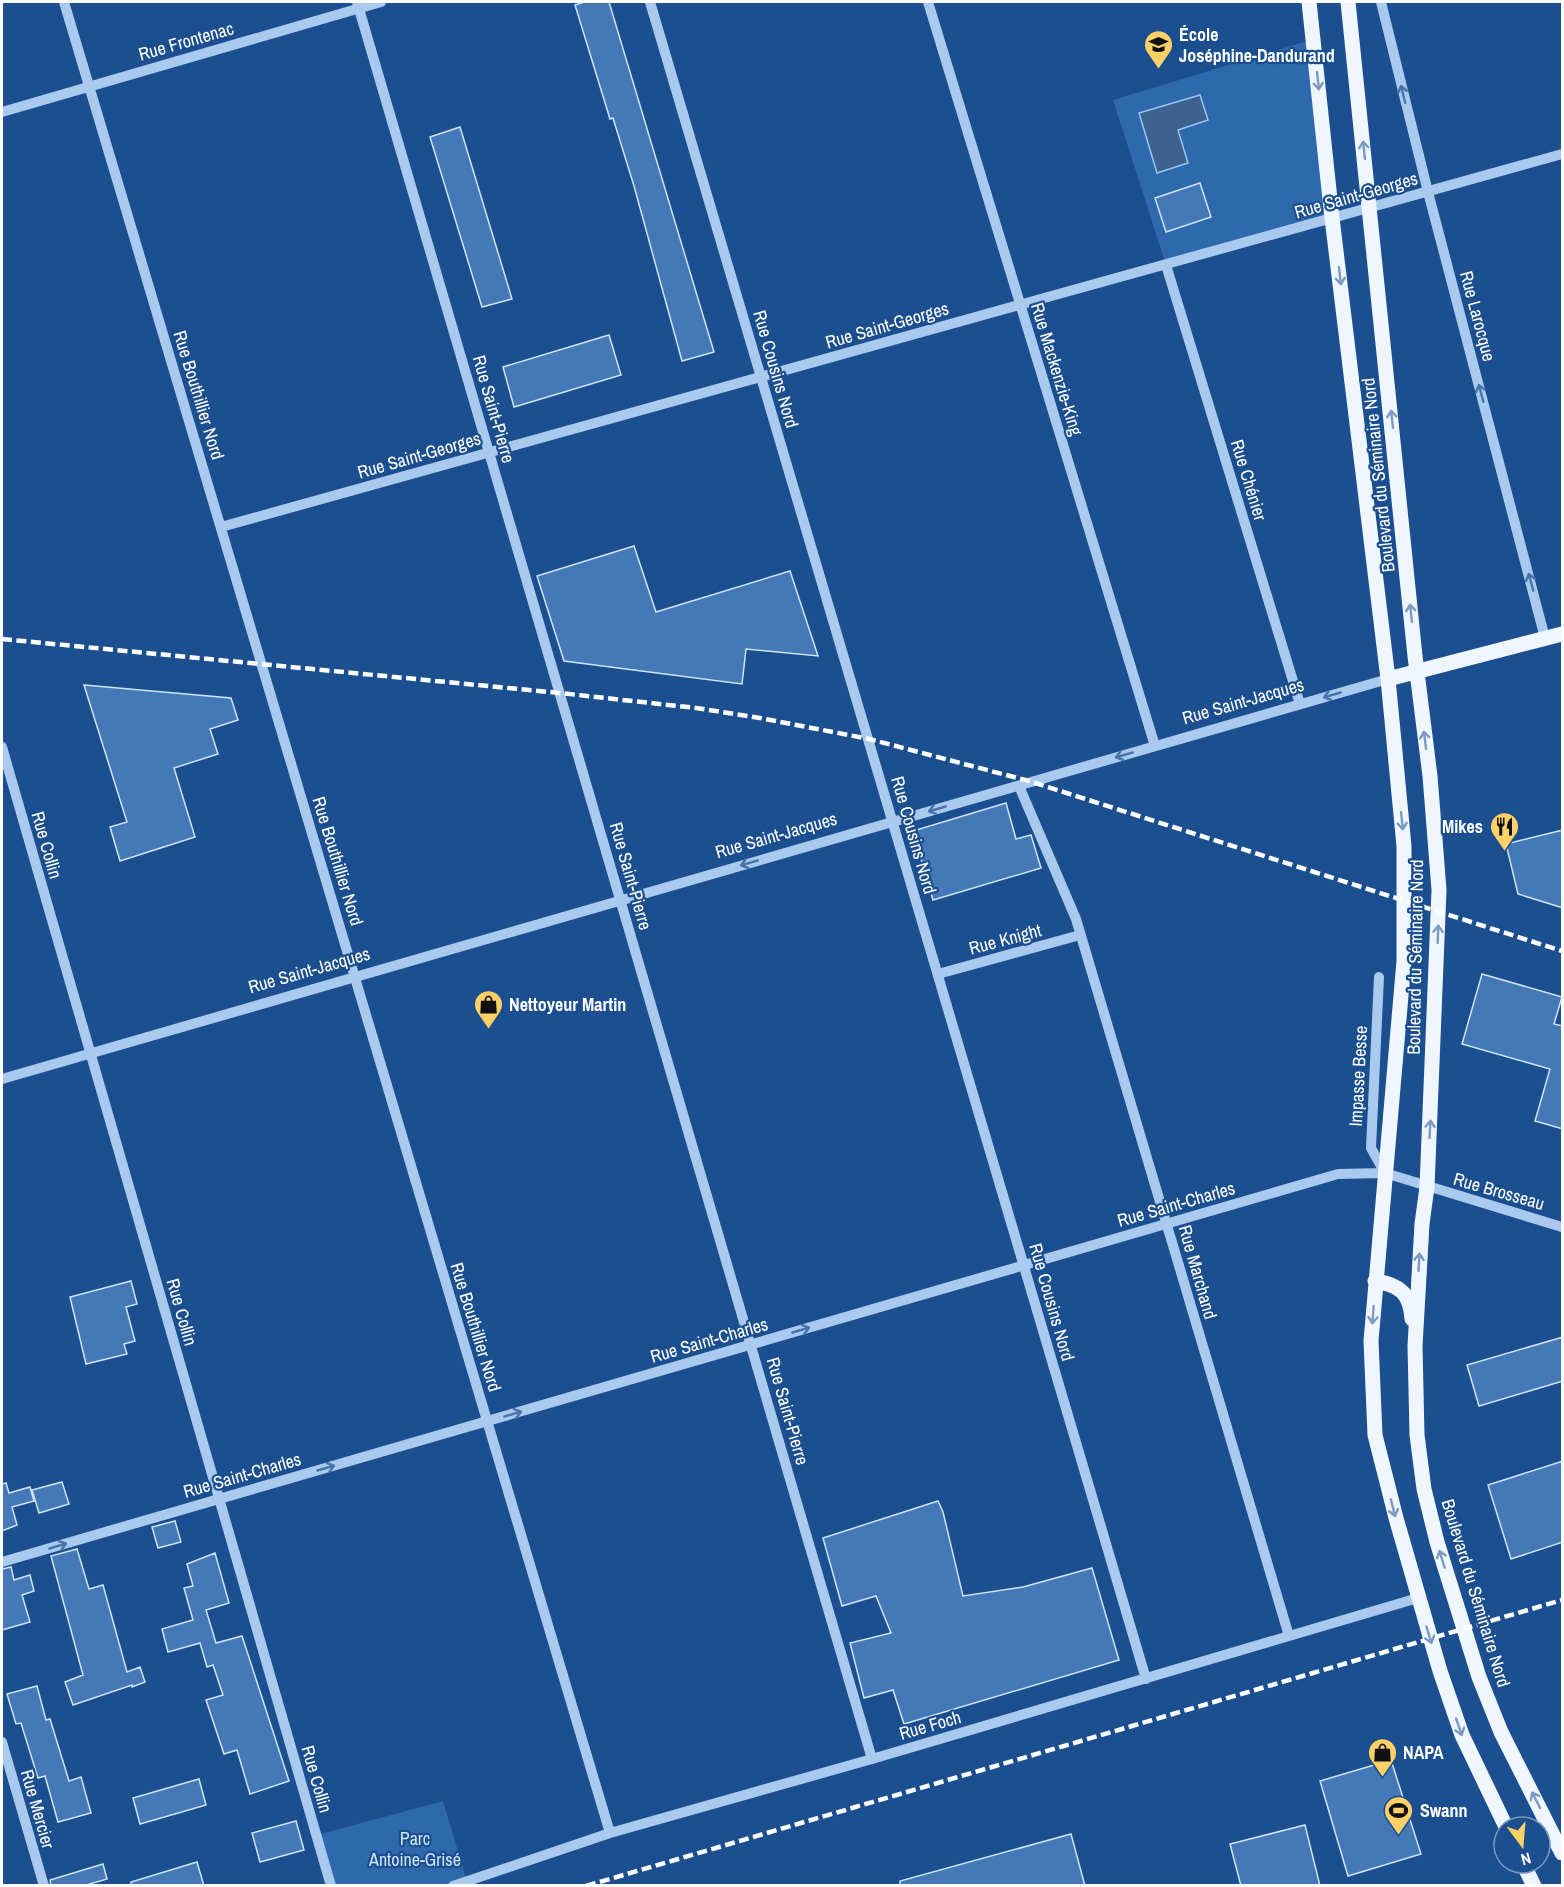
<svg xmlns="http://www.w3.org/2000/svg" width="1564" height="1887" font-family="'Archivo Narrow',sans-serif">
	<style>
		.green { fill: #2e69ad }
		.water { fill: #3c6290; stroke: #9cc4f0; stroke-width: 1.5 }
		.building { fill: #4478b7; stroke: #cfe3fa; stroke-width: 1.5 }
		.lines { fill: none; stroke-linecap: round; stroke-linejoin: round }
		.minor { stroke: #a9c9ee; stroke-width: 10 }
		.major { stroke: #f0f6ff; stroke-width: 15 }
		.rail { stroke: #fff; stroke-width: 4.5; stroke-dasharray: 10 4.5; stroke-linecap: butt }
		.oneway { stroke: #7b9ac1 }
		.oneway2 { stroke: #4674ac }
		.labels { text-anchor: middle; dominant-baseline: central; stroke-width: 4.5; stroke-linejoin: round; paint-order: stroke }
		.poi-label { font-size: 18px; font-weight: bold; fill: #fff; stroke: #1b4f8f; text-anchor: start }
		.street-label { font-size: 18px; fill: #fff; stroke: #1b4f8f }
		.park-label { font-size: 18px; fill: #cfe3fa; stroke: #1b4f8f }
	</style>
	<rect width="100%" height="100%" fill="#1b4f8f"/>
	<path class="green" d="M1314,39L1332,218L1166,265L1113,100Z
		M443,1801L467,1881L453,1886L331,1885L317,1835Z"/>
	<path class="water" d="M1200,95L1208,120L1178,130L1188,163L1157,173L1139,113Z"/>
	<path class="building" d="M584,2H609L714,352L682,361L634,186L613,118L610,119L575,5Z
		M460,127L512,299L482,307L430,137Z
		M1200,183L1211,217L1166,232L1155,198Z
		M609,335L621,375L514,407L503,367Z
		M634,546L656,612L790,571L818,656L746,649L742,684L564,661L537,576Z
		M84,685L231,698L238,720L210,729L218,754L174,768L195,837L120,861L110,827L127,822Z
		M1006,803L1016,839L1031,835L1041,868L933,900L913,831Z
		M1563,830V908L1518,894L1506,844Z
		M1482,974L1562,997L1554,1024L1563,1026V1129L1535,1121L1550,1069L1462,1044Z
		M131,1281L137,1304L126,1307L135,1341L124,1344L127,1354L86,1364L70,1297Z
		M1563,1337V1381L1479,1406L1467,1365Z
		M1563,1461V1542L1511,1559L1488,1485Z
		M62,1482L69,1504L39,1513L32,1490Z
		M6,1483L9,1493L30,1487L34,1501L12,1507L17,1525L2,1531V1484Z
		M938,1501L943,1512L963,1596L1023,1587L1092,1568L1119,1660L904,1724L893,1690L864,1698L850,1643L891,1633L876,1596L842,1606L823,1538Z
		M175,1521L181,1542L158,1548L152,1527Z
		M77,1549L89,1589L103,1585L127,1672L140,1667L145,1682L132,1687V1685L73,1705L65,1682L83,1675L51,1556Z
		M215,1553L229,1603L206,1610L216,1643L242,1636L289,1781L250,1794L237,1750L224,1754L206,1700L223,1695L213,1665L207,1667L200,1643L168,1652L162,1629L193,1620L184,1588L193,1586L187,1564Z
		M11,1567L14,1580L30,1575L34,1591L22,1595L30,1622L2,1630V1569Z
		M37,1686L46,1720L50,1719L69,1781L81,1777L91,1813L58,1822L45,1776L38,1778L21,1723L16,1724L7,1694Z
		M1391,1760L1421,1854L1348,1876L1320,1781Z
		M199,1779L206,1805L140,1824L133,1798Z
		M296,1821L304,1850L260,1862L252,1833Z
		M1305,1825L1320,1886H1241L1230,1844Z
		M1071,1834L1085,1886H900V1881Z
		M197,1862L204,1886H131V1882Z
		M103,1864L107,1879L83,1886H51L50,1880Z"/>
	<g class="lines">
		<path class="minor" d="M64,2L610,1833
			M357,2L872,1759
			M650,2L1146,1679
			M928,2L1155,746
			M1381,2L1428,192L1545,638
			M2,112L381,2
			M1166,265L1300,704
			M221,527L1562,154
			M2,747L331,1886
			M1019,786L1076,919L1289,1636
			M938,974L1080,935
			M1379,977L1371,1148L1385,1173
			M2,1079L1388,679
			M2,1562L1338,1174L1385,1173L1562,1227
			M2,1742L44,1886
			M453,1886L610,1833L872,1759L1418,1598"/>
		<path class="major" d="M1309,2L1332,218L1388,679L1404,846V961L1371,1341L1375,1435L1396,1518L1440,1671L1462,1735L1506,1827
			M1348,2L1415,656L1430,776L1439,890L1427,1187L1422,1224L1415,1346L1417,1435L1424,1489L1437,1542L1479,1677L1501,1732L1562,1853
			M1388,679L1562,634
			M1375,1281C1400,1285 1410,1293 1412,1319
			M1523,1863L1534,1886"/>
		<path class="rail" d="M2,639L560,693L696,708L760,718L869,739L1029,781L1562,951
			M586,1886L1562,1600"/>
	</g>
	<defs><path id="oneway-shaft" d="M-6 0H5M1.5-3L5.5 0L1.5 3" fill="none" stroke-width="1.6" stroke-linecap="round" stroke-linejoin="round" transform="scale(1.5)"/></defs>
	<g class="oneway">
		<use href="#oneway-shaft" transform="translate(1318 81) rotate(84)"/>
		<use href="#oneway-shaft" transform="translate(1364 150) rotate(-96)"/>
		<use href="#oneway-shaft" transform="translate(1340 276) rotate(83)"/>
		<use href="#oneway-shaft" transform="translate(1392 419) rotate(-96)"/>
		<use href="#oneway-shaft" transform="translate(1411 613) rotate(-96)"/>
		<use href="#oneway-shaft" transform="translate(1425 740) rotate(-97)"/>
		<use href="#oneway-shaft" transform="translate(1402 821) rotate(84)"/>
		<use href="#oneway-shaft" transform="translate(1438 934) rotate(-88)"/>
		<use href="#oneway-shaft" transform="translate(1430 1129) rotate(-87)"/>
		<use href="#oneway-shaft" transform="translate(1419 1262) rotate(-87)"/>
		<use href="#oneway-shaft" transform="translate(1373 1315) rotate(94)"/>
		<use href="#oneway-shaft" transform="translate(1393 1508) rotate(76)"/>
		<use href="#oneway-shaft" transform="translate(1442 1559) rotate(-107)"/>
		<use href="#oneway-shaft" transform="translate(1429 1635) rotate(73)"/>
		<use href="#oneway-shaft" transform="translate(1459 1727) rotate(71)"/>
		<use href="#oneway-shaft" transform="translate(1536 1800) rotate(-117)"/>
	</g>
	<g class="oneway2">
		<use href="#oneway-shaft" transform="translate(1403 94) rotate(-104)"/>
		<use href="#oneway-shaft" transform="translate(1481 393) rotate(-105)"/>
		<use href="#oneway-shaft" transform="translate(1531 582) rotate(-105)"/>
		<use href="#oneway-shaft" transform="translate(1332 695) rotate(164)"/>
		<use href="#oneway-shaft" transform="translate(1124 755) rotate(164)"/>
		<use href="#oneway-shaft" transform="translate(937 809) rotate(164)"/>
		<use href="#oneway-shaft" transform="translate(749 863) rotate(164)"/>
		<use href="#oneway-shaft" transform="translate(801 1330) rotate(-16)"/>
		<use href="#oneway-shaft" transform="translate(513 1414) rotate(-16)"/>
		<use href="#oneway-shaft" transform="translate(326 1468) rotate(-16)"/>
		<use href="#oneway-shaft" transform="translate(58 1546) rotate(-16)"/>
	</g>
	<defs>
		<symbol id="school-pin" viewBox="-11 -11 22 30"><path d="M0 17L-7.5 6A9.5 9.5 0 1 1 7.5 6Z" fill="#ffd166" stroke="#1b4f8f"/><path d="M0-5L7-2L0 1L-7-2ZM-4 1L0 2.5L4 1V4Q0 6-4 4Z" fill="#111"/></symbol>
		<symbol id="restaurant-pin" viewBox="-11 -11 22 30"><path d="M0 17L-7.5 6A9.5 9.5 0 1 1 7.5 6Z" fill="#ffd166" stroke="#1b4f8f"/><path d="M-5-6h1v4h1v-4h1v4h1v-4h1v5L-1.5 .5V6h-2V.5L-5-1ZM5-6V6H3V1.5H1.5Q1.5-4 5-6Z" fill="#111"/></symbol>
		<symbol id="shop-pin" viewBox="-11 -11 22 30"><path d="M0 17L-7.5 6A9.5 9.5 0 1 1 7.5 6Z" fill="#ffd166" stroke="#1b4f8f"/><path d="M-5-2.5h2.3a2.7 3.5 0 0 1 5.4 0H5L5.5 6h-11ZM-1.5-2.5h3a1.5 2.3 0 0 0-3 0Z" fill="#111"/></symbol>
		<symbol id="stadium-pin" viewBox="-11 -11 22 30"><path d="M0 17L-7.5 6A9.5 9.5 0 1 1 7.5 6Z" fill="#ffd166" stroke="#1b4f8f"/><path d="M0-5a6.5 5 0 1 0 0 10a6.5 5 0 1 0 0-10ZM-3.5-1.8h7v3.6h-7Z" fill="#111"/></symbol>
	</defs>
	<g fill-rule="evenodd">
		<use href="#school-pin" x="1142" y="28" width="33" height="45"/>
		<use href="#restaurant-pin" x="1488" y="810" width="33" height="45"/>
		<use href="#shop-pin" x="472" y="988" width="33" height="45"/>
		<use href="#shop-pin" x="1366" y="1736" width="33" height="45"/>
		<use href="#stadium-pin" x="1382" y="1794" width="33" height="45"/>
	</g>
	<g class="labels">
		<g class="poi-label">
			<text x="1179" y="34">École<tspan x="1179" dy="21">Joséphine-Dandurand</tspan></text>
			<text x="1483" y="826" text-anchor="end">Mikes</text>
			<text x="509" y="1004">Nettoyeur Martin</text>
			<text x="1403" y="1752">NAPA</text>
			<text x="1420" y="1810">Swann</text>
		</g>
		<g class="street-label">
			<text transform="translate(186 41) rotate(-16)">Rue Frontenac</text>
			<text transform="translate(1356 195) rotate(-16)">Rue Saint-Georges</text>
			<text transform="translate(1478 316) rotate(75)">Rue Larocque</text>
			<text transform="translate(887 325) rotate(-16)">Rue Saint-Georges</text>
			<text transform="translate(776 369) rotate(74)">Rue Cousins Nord</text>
			<text transform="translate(1057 369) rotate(73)">Rue Mackenzie-King</text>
			<text transform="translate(199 395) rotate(73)">Rue Bouthillier Nord</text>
			<text transform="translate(494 409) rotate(74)">Rue Saint-Pierre</text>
			<text transform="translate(419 455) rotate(-16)">Rue Saint-Georges</text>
			<text transform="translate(1378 475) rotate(-96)">Boulevard du Séminaire Nord</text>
			<text transform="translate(1249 480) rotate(73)">Rue Chénier</text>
			<text transform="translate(1243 701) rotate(-16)">Rue Saint-Jacques</text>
			<text transform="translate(776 835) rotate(-16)">Rue Saint-Jacques</text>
			<text transform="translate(914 835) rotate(74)">Rue Cousins Nord</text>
			<text transform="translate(47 845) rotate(74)">Rue Collin</text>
			<text transform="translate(338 861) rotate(73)">Rue Bouthillier Nord</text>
			<text transform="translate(631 876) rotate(74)">Rue Saint-Pierre</text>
			<text transform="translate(1005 939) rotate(-15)">Rue Knight</text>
			<text transform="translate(1415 957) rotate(-89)">Boulevard du Séminaire Nord</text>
			<text transform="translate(309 970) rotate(-16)">Rue Saint-Jacques</text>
			<text transform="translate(1358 1076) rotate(-87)">Impasse Besse</text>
			<text transform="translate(1499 1191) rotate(16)">Rue Brosseau</text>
			<text transform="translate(1176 1204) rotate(-16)">Rue Saint-Charles</text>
			<text transform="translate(1198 1272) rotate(74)">Rue Marchand</text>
			<text transform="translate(1052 1302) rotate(74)">Rue Cousins Nord</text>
			<text transform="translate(182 1312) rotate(74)">Rue Collin</text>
			<text transform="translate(476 1327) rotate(73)">Rue Bouthillier Nord</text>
			<text transform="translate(709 1340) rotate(-16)">Rue Saint-Charles</text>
			<text transform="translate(788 1411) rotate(74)">Rue Saint-Pierre</text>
			<text transform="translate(242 1475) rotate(-16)">Rue Saint-Charles</text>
			<text transform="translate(1476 1593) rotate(73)">Boulevard du Séminaire Nord</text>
			<text transform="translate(930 1725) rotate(-16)">Rue Foch</text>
			<text transform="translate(317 1779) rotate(74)">Rue Collin</text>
			<text transform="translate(38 1809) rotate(74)">Rue Mercier</text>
		</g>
		<g class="park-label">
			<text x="415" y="1838">Parc<tspan x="415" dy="21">Antoine-Grisé</tspan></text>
		</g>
	</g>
	<rect width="1564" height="1887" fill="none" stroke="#ffffff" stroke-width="6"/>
	<g transform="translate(1522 1845) rotate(164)"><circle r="28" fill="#1b4f8f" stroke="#7695bc" stroke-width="1.5"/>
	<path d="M0-4.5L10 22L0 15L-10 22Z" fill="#ffd166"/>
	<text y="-9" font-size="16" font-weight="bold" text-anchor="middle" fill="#ffffff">N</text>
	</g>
</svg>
